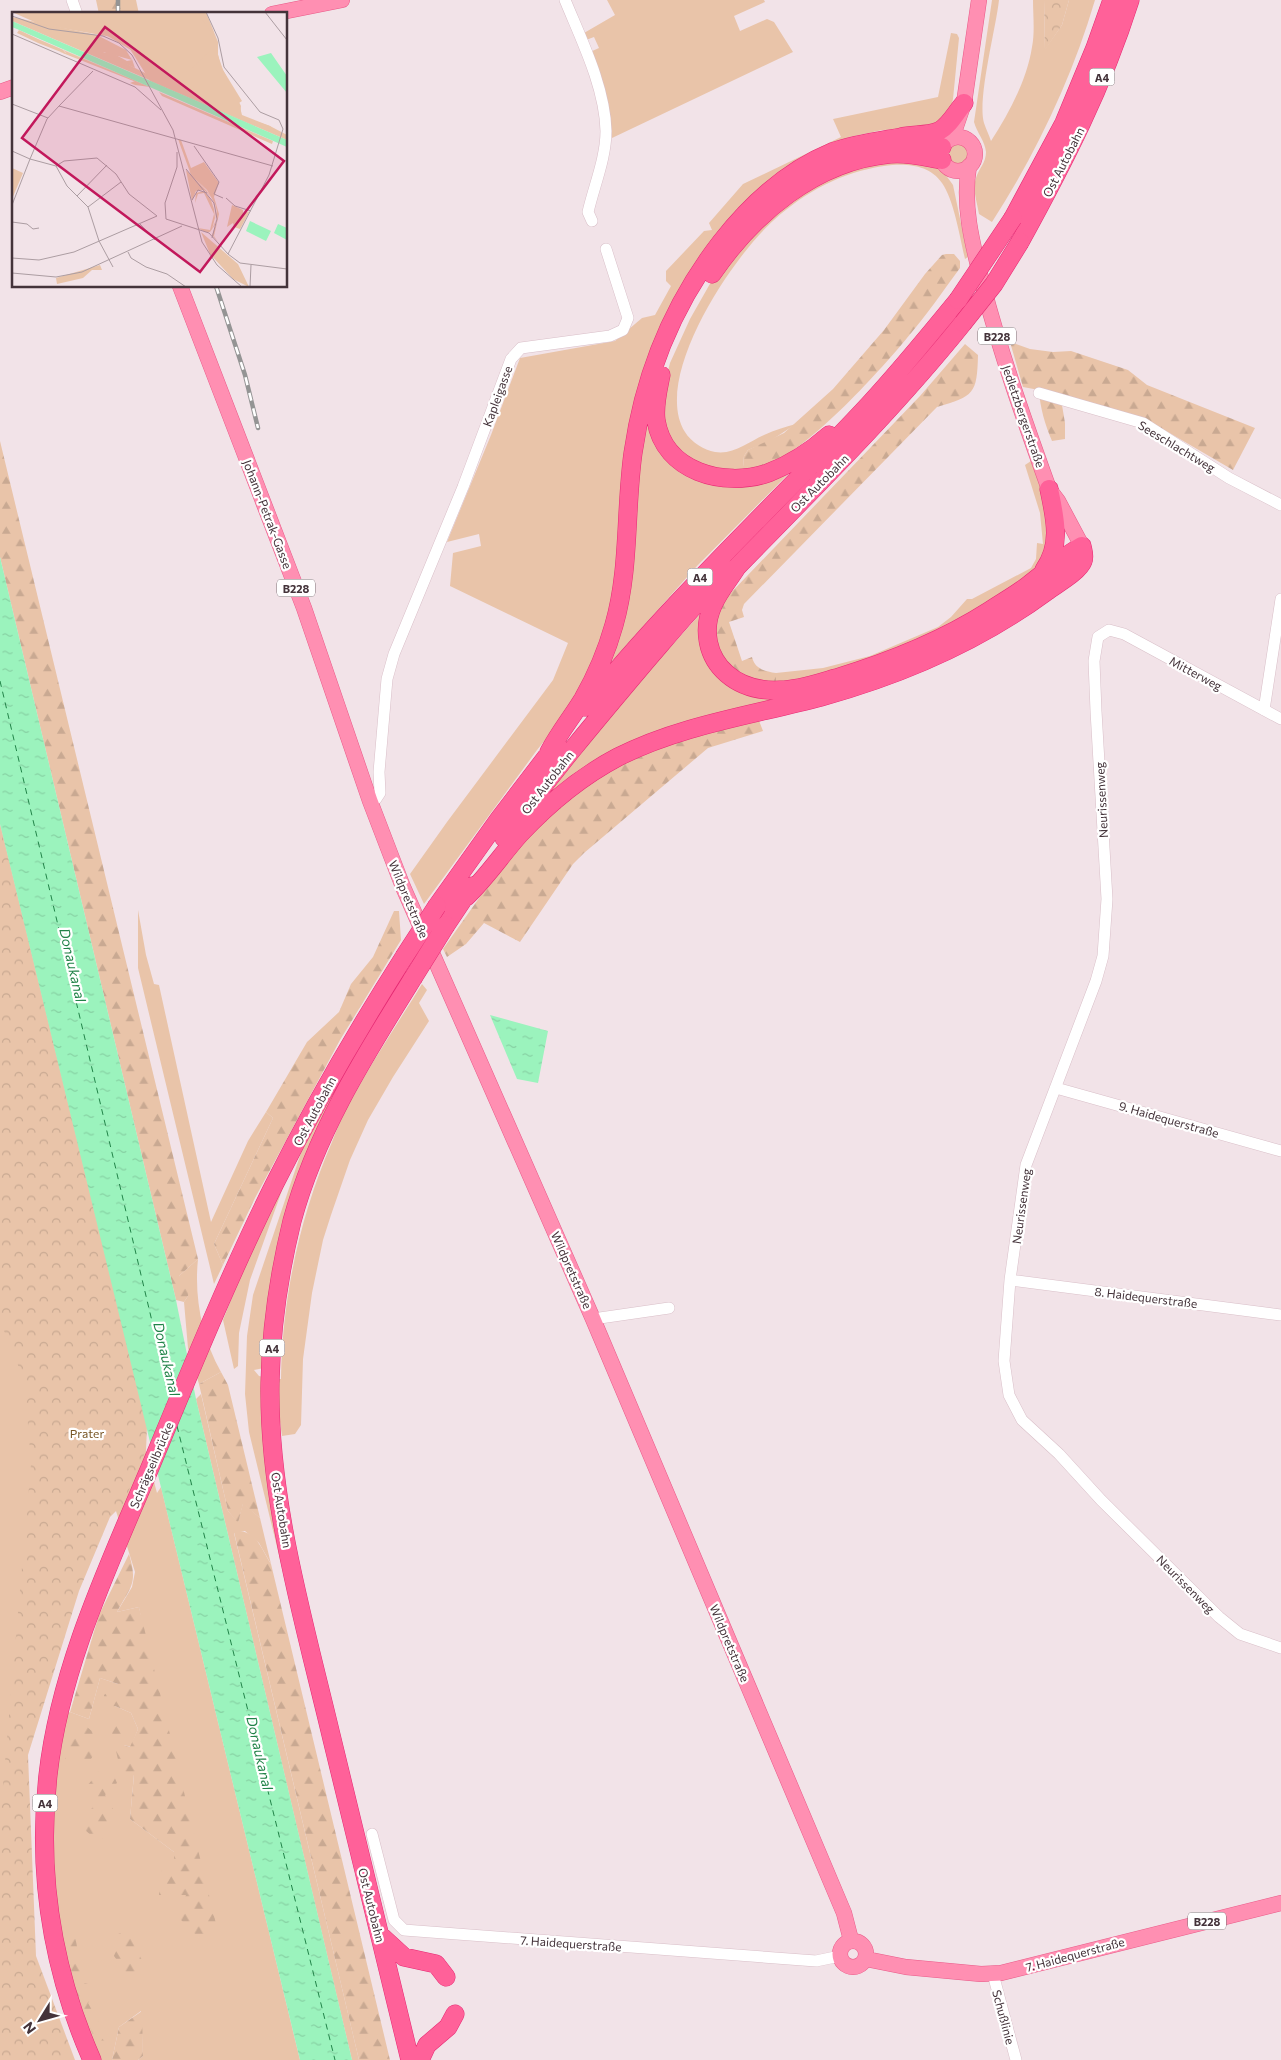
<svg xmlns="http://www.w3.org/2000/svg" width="1281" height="2060" font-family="Commissioner,sans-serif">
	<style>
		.green { fill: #e9c4a9 }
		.forest { fill: url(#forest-firs) }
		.park { fill: url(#park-crowns) }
		.water { fill: url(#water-ripples) }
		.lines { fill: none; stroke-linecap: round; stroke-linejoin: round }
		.ferry { stroke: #218348; stroke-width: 1; stroke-dasharray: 6 5; stroke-linecap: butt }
		.minor-casing { stroke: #d9bfc8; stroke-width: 12 }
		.major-casing { stroke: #e95a88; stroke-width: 16 }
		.highway-casing { stroke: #e52a73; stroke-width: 19 }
		.minor { stroke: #fff; stroke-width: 11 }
		.major { stroke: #ff8fb2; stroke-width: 15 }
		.highway { stroke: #ff6199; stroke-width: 18 }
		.rail-casing { stroke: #949494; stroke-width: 4.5 }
		.rail { stroke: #fff; stroke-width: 2.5; stroke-dasharray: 8; stroke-linecap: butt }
		.highway-bridge-casing { stroke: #e52a73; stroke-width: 19; stroke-linecap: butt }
		.highway-bridge { stroke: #ff6199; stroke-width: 18 }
		.labels { text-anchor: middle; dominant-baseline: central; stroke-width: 4.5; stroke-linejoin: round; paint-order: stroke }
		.shield { fill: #fff; stroke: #7c7075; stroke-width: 1 }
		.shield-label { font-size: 11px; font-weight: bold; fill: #44333a }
		.street-label { font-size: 12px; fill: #44333a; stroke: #fff }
		.park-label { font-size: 12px; fill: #785624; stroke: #fff }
		.water-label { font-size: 14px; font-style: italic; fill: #218348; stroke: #fff }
		.inset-river { fill: none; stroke: #9bf3bd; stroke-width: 2.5 }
		.inset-road { fill: none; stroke: #ac9da2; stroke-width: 1 }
		.view { fill: #c2185b; fill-opacity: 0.15; stroke: #c2185b; stroke-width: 2.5 }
		.inset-edge { fill: none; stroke: #44333a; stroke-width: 2.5 }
	</style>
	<defs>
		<pattern id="forest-firs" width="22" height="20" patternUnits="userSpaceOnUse" patternTransform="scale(1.25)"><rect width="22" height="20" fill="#e9c4a9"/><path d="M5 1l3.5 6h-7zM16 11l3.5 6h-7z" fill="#c9a992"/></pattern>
		<pattern id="park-crowns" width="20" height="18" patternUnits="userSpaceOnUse" patternTransform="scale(1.25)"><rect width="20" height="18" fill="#e9c4a9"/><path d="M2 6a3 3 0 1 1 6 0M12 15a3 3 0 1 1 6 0" fill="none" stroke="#c9a992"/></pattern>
		<pattern id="water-ripples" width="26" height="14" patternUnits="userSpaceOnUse" patternTransform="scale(1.25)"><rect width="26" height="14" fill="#9bf3bd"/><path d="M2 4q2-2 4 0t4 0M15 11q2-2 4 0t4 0" fill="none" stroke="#87d1a3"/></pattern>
	</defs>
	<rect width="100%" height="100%" fill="#f2e3e8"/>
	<path class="green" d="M607,0H764L765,2L734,16L740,31L767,19L774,22L793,52L612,138L590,52L599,48L594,37L586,40L584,33L615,15Z
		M992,0H999C996,28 977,99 984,123C986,129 989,135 991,141C1009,113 1027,80 1032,47C1035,32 1033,15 1033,0H1044L1045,49L1062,25L1069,0H1095C1072,78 1036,154 992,222L979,214C977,202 972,189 976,178C979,168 986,163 986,152C985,141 977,133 974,122Z
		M951,33L957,34L959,38L953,99L949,116L929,128L882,130L850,137L819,151L795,165L663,328L620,580L602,652L558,724L537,750L424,904L410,874L447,822L553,680L568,643L450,586L453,553L481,546L479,534L447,542L491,435L520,358L615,341L642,318L655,315L671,286L666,281V271L704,231L712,230L709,223L743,184L841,137L833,119L938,97Z
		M949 154a10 10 0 1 1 20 0a10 10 0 1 1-20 0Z
		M907,144L932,149L931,155C905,149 879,149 853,156C823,164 794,182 771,202C752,219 735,237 719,257C686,300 625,403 668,453C679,466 694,478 711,481C734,485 761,482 782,471C789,467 797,459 804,458L697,566L604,670C604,659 612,646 615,634C621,614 624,593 627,571C633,519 633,465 644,413C665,316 736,194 833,156C856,146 882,145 907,144Z
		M901,156C927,162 937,161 953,185L968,257L965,259C960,238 954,200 942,183C929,164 905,163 884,166C842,172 805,192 774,220C733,256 651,378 685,432C691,442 704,450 715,452C734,455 748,442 764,435C775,430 785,427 796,424L770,441L748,450L744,456L743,466L749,469L720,472L698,465L671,441L662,423L661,397L670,363L690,319L711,282L765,219L829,173Z
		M1031,461L1049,507L1052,528L1038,571L957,625L866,664L776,685V673L823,668L870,656L938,627L951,617L967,599H972L1031,568L1036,559L1037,543L1043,544L1040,513L1025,465Z
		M1076,554L1079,557L1078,561C1013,611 949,650 871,676C759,714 630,720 541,807L539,806L614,710L701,613H704L703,638L710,659L721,673L738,686L766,693H786L868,672L928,647L1009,603Z
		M0,824L147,1427L142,1437L157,1493L161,1487L300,2060H138L143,2056L141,2011L119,2027L112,2060H100L75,1996L56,1908L52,1827L55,1781L67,1714L70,1712L89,1719L100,1678L118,1684L115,1706L131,1713L138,1729L131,1747L124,1745L115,1720L134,1774L130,1819L174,1852V1862L186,1895L199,1938L139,1607L117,1612L132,1587L135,1572L116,1511Z
		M138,910L146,955L154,984L159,985L211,1222L248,1141L266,1112L273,1118L214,1244L223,1265L214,1284L138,968Z
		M422,984L427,990L419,1003L429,1021L393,1077L368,1120L350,1160L331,1215L323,1240L312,1293L303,1359L301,1425L295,1434L282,1436L279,1415V1379H281C282,1298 300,1216 332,1142C337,1129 342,1116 349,1104C371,1063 398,1023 422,984Z
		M392,996L324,1117L264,1368L254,1370L259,1376L264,1377L298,1633L249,1432L245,1394L247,1336L253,1295L304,1144L355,1052L386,1000Z
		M0,1160L80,1516L24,1740L0,2060Z
		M285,1182L250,1280L239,1333L238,1366L234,1369L223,1320L242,1272Z
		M198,1259C194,1298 202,1338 221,1372L199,1384L188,1348L184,1302L188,1296L179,1276Z
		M201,1394L228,1511L238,1522L243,1503L260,1518L271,1564L259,1543L245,1531L234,1533L359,2060H352L337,1997L196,1399Z"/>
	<path class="forest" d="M96,0H136L139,14H99Z
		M946,254H954L960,261V268C943,291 926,316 907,338C884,366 781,484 743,467L744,456L748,450L784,433L833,389L884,330L925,274L942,255Z
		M1010,342L1030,349L1053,352L1071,351L1128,370L1147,385L1255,428L1233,470L1161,428L1132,416L1062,405L1065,423V439L1052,441C1045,424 1040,408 1039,390L1023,387Z
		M965,344L978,355C977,394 974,396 937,407L744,604L742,610L744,617L729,622L742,661L752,657C755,669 764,671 776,673V685L749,680L730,667L722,655L716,645L715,621L724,600L920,396Z
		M0,441L198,1259L179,1276L185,1278L189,1284L188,1296L184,1302L176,1300L0,557Z
		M758,718L763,731L708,748L584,853L573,864L520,942L484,923L466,944L447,957L443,949L494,877L548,812L596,776L670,741Z
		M394,911H399L401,940L340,1040L255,1198L223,1265L214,1244L273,1118L266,1112L307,1042L339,1012L351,984L373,957Z
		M221,1372L228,1385L260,1518L243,1504L238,1523L228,1511L199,1384Z
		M238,1531C257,1531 262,1551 271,1564L390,2060H359L234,1532Z
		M129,1554C138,1584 131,1586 117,1612L139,1607L218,1932L209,1939L199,1938L177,1916L186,1895H159L162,1870L174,1862V1852L130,1819L134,1775L121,1773L110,1724L115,1720L124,1723V1745L130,1747L138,1729L131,1713L115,1706L105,1707L104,1695L118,1684L100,1678L89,1719L70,1712L99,1615Z
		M83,1724L92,1731L97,1749L91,1759L99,1773L114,1776L117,1783L105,1795L118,1818L108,1824L107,1840L92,1836L78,1824L93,1807L85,1788L93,1779L76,1761L65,1760L70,1731Z
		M67,1930L74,1931L84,1983L100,1987L88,2003L109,2041L95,2040L77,1994L68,1960Z
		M127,1931L146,1968L129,1977L114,1956L118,1934Z
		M142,2011L143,2056L138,2060H112L119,2027Z"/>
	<path class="park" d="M1044,0H1069L1062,25L1045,50Z
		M0,824L147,1427L146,1450L123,1504L110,1517L79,1591L28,1755L36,1956L75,2060H0V1819L31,1464L26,1399L16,1357L0,1322Z"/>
	<path class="water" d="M0,557L176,1300L196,1399L352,2060H300L0,824Z
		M490,1015L548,1031L538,1083L517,1079Z"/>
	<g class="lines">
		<path class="ferry" d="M0,681L170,1397
			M177,1426L335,2060"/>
		<defs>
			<path id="minor" d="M72,0L77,14
				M565,0C581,39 605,87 606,131C606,158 594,186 588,212L592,221
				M1039,393L1143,423L1229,478L1281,505
				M1264,710L1281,599
				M1281,719L1124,634L1109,630L1098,637L1094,661L1096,711L1107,899L1103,956L1096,981L1026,1165L1010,1280L1004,1361L1009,1395L1022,1420L1059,1454L1101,1500L1219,1617L1240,1634L1281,1648
				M370,801L376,799L380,793L379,772L387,679L394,654L463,487L511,359L521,348L610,336L623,330L628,318L606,249
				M1056,1088L1281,1151
				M1010,1280L1281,1315
				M593,1319L669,1308
				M372,1834L394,1920L404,1930L816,1961L840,1956
				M993,1974L1016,2060"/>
			<path id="major" d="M272,14L342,0
				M0,92L14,87
				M941 154a17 17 0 1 1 34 0a17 17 0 1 1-34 0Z
				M952,138L964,103L979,0
				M969,166C962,207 973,246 983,286C1001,355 1025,422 1049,489L1058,501L1082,546
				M180,286L304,608L370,801L403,887L593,1319L844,1913L851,1940
				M840 1954a13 13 0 1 1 26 0a13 13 0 1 1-26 0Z
				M866,1959L906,1967L981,1974L1001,1973L1281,1903"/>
			<path id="highway" d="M911,141L942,147
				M1013,218L1064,123L1095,48L1112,0
				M1020,242C1064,162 1102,88 1130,0
				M712,274C753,214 815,161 890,154C908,152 925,157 942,160
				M661,375C658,390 654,405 656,420C664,472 724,488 768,473C789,465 812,450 829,435
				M1044,570C1062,544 1055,518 1049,489
				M586,707C671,602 769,511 862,412C896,376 927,338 958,300
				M549,752C559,733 572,717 583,699C596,676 607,650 614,625C630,570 625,510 633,453C644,376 673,304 721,242C750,205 788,170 832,152C854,144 878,141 901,137C913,134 928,136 939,131C950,125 956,112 964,103
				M504,838C549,776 598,718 647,660C675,628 703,592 737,567C815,487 893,410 963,323
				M466,897C487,877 502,854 520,834C548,804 582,776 618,757C681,725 753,715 821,697C901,675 978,642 1046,592C1055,585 1079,572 1083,561C1085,556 1083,551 1082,546C1062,557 1045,572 1027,586C1015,595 1001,603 989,611C942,641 889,662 836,678C818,683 799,690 780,690C761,691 742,687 727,674C707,657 702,629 713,605C719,591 729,580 737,567
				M437,906L499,819L557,743
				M446,925L472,886
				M380,1935L404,1957L436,1964L446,1977
				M92,2060C52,1969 37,1873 48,1775C60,1668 108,1567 149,1470C189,1374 228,1278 274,1185C313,1107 357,1031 404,957
				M410,2060C384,1952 357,1843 331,1735C304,1621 268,1501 270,1383C271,1328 279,1274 292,1221C316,1132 365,1055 413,978
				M420,2060L427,2045L448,2027L455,2014"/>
		</defs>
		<use href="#minor" class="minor-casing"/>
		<use href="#major" class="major-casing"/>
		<use href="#highway" class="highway-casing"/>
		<use href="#minor" class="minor"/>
		<use href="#major" class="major"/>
		<use href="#highway" class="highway"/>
		<defs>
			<path id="rail" d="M118,14V0
				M216,286L245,375L258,428"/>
		</defs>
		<use href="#rail" class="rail-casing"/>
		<use href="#rail" class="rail"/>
		<defs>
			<path id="highway-bridge" d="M958,300L1013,218
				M963,323L994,284L1020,242
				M404,957L437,906
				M413,978L446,925"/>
		</defs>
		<use href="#highway-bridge" class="highway-bridge-casing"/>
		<use href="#highway-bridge" class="highway-bridge"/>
	</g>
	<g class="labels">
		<g class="shield">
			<rect x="1089.5" y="68.5" width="25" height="17" rx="4"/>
			<rect x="978" y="327.5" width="38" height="17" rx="4"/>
			<rect x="687.5" y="568.5" width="25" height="17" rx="4"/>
			<rect x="277" y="579.5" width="38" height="17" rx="4"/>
			<rect x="259.5" y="1339.5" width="25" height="17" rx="4"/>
			<rect x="32.5" y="1794.5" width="25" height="17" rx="4"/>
			<rect x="1188" y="1912.5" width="38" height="17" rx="4"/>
		</g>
		<g class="shield-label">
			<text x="1102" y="77">A4</text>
			<text x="997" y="336">B228</text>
			<text x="700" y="577">A4</text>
			<text x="296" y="588">B228</text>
			<text x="272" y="1348">A4</text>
			<text x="45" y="1803">A4</text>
			<text x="1207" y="1921">B228</text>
		</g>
		<g class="street-label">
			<text transform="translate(1063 162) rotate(-63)">Ost Autobahn</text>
			<text transform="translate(497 396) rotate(-70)">Kapleigasse</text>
			<text transform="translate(1024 416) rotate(71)">Jedletzbergerstraße</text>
			<text transform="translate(1177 446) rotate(31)">Seeschlachtweg</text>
			<text transform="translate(819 483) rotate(-45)">Ost Autobahn</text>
			<text transform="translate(268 514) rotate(69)">Johann-Petrak-Gasse</text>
			<text transform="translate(1196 673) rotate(28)">Mitterweg</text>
			<text transform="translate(547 782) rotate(-52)">Ost Autobahn</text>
			<text transform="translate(1101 800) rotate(-93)">Neurissenweg</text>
			<text transform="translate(409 899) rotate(67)">Wildpretstraße</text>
			<text transform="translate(314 1111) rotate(-62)">Ost Autobahn</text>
			<text transform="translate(1169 1119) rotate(16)">9. Haidequerstraße</text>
			<text transform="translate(1021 1206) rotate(-82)">Neurissenweg</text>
			<text transform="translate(572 1270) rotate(66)">Wildpretstraße</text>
			<text transform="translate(1146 1297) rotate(7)">8. Haidequerstraße</text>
			<text transform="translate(151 1465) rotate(-67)">Schrägseilbrücke</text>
			<text transform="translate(282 1510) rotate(81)">Ost Autobahn</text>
			<text transform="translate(1186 1584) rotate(45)">Neurissenweg</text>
			<text transform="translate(730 1643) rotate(67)">Wildpretstraße</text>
			<text transform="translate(372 1905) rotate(76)">Ost Autobahn</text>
			<text transform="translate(571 1943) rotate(4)">7. Haidequerstraße</text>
			<text transform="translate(1075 1954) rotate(-15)">7. Haidequerstraße</text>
			<text transform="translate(1004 2017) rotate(75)">Schußlinie</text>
		</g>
		<g class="park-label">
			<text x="87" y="1433">Prater</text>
		</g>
		<g class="water-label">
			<text transform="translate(73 965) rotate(77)">Donaukanal</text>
			<text transform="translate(167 1359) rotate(77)">Donaukanal</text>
			<text transform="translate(260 1753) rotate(77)">Donaukanal</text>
		</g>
	</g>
	<g transform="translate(12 12)">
		<rect width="275" height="275" fill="#f2e3e8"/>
		<path d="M55,0H187L201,18L208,52L229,94L228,104L258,114L268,124L0,9V5L85,23L114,38L120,48L91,40L137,63L119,38ZM7,18L26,27L138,75L123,73L118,71L123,69L51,38L54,42L26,31L5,21ZM166,127L169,128L179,156L192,150L207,171L202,185L207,202L202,224L206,230L200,223L205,210V200L203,192L195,178L182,166L194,178L199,185L203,194L205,203L203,213L198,220H193L186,216L198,218L202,202L192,181L186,182L183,191L184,181L192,179L199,188L202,197L203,206L200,217L204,208L203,196L199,185L192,178L184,179L180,189L174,158L179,163ZM0,156L11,161L0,187ZM220,193L231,198V202L238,199L228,217L222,215L221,211L215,215ZM189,220L226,252L237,275L221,267L198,242Z" fill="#e9c4a9"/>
		<path d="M51,38L124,69V70L48,40L54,41ZM97,39L115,49L120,48L119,44L123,56L90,42ZM147,80L261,129L260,132L150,84ZM88,253L90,258H80L71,266L45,272L44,266Z" fill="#e9c4a9"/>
		<path d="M0,0H81L143,56L160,63L177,59L198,39L199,20L185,0H194L206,30V43L211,58L230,89L227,91L230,103L258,114L275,123V128L138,69L118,37L100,25L27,12Z" fill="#e9c4a9"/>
		<path d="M0,9L275,128V135L5,17L0,15ZM259,41L275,64V81L245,45ZM238,209L259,219L254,229L234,219ZM266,212L275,216V228L262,221Z" fill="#9bf3bd"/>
		<path class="inset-river" d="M0,13L130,69M141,73L265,128"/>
		<path class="inset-road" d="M194,0L206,26L212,55L248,100L267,108L271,117L257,163L216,242M253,0L275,28M0,4L37,17L91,24L107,31L120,43L161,118L190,230L205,253L230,275M0,22L123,75L149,98M0,92L36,106M47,94L81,59M182,134L207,170L202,182L211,186M0,139L18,147L35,107L47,94L261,154M174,157L202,191L205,207L200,226M65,184L95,153M214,186L223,194L239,199M180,188L186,178L195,181M0,193L18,147L44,154L55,174L76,195L87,229L101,255M76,195L109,170M154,207L197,221L216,242L228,251L275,257M154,207L153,191L165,155V140M0,210L15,212L21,217L27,216M128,212L143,228M116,240L119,246L134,255L155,262L174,275M0,246L27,248L62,240L145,204L117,182L104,162L85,146L52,149L44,154M0,261L44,265L70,260L170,214M238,275L239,253"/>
		<path class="view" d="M93,15L272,149L188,260L10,126Z"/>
		<rect width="275" height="275" class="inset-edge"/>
	</g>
	<g transform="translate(40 2020) rotate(233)" stroke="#ffffff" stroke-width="4" paint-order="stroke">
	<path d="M0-4L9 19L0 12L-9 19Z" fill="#44333a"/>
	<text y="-8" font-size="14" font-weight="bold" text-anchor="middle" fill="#44333a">N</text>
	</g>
</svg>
